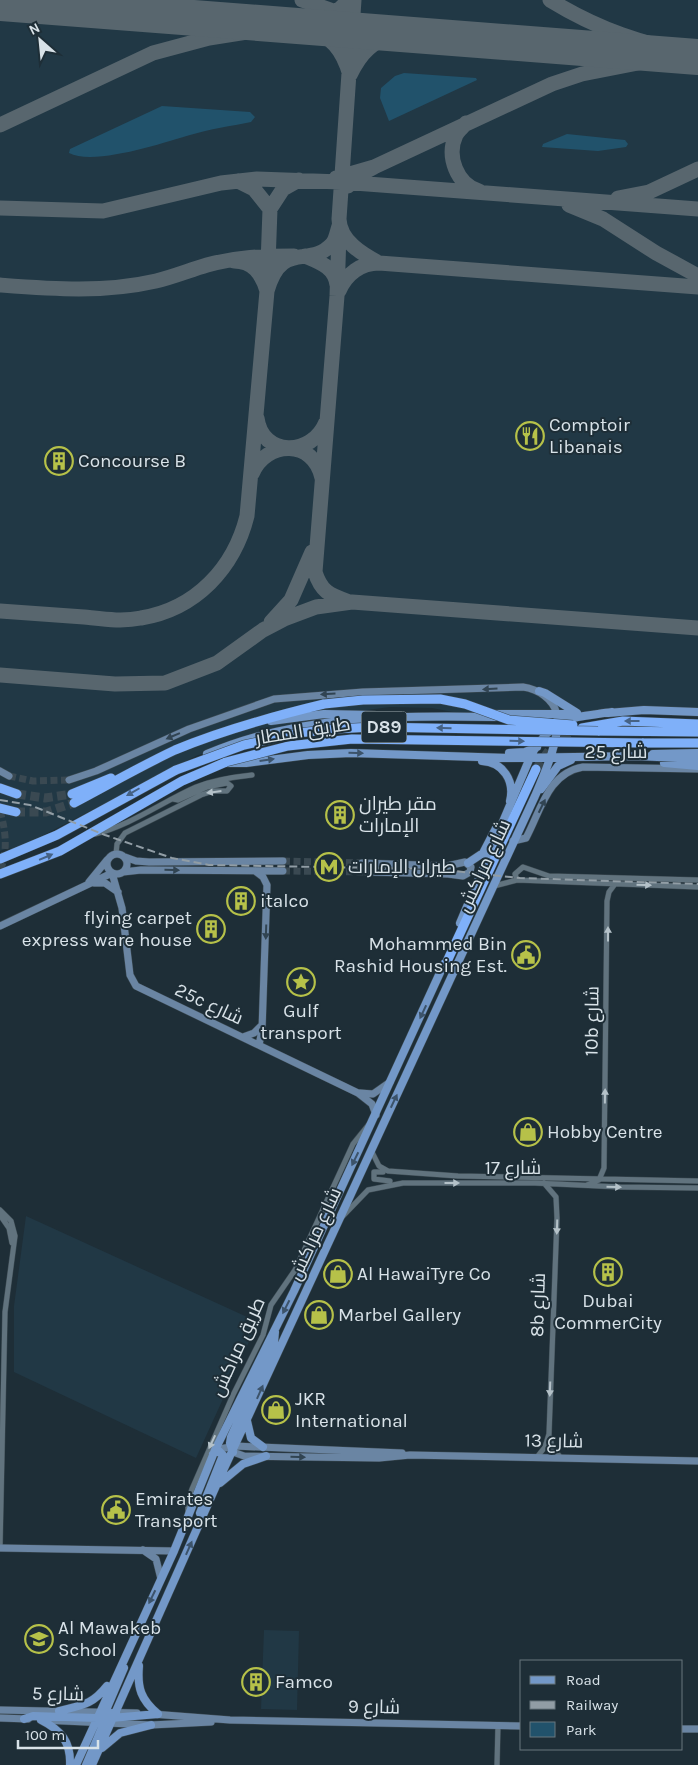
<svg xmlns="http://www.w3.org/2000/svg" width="698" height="1765" font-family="Karla,Cairo,sans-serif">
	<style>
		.built { fill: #213845 }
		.green { fill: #21526b }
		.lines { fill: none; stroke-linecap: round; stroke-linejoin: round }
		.taxiway { stroke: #58666e; stroke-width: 15 }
		.runway { stroke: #58666e; stroke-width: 36 }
		.secondary-tunnel { stroke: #3a4952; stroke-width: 7; stroke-dasharray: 7 3.5; stroke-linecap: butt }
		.highway-tunnel { stroke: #3a4952; stroke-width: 9; stroke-dasharray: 9 4.5; stroke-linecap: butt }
		.street-casing { stroke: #3d4b53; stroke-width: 6 }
		.secondary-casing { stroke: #3d4b53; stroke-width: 8 }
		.primary-casing { stroke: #3d4b53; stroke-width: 9 }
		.highway-casing { stroke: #3d4b53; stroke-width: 10 }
		.street { stroke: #61737e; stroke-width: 5 }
		.secondary { stroke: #6a85a3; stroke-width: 7 }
		.primary { stroke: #7398c8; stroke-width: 8 }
		.highway { stroke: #7fb0f9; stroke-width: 9 }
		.rail { stroke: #919da5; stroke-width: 2; stroke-dasharray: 8 4; stroke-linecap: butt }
		.highway-bridge-casing { stroke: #3d4b53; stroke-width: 10; stroke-linecap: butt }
		.highway-bridge { stroke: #7fb0f9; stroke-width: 9 }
		.oneway { fill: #314452 }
		.oneway2 { fill: #456285 }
		.oneway3 { fill: #3c536a }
		.oneway4 { fill: #b4c1c8 }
		.labels { text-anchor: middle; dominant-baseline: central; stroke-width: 4; stroke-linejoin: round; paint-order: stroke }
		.shield { fill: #1e2e37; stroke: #a0acb3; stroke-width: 1 }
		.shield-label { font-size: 18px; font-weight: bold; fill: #d8e2e8 }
		.poi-label { font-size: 19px; fill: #d8e2e8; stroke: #1e2e37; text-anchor: start }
		.street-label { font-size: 19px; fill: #d8e2e8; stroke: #1e2e37 }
	</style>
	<rect width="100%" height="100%" fill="#1e2e37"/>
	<path class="built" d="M0,0H698V711L576,712L568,709L458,713L432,708L390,707L359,711L358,717L247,737L196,756L15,850L8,848L0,851Z
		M26,1216L258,1322L196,1458L14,1372V1306Z
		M264,1630L299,1631L297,1710L261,1709Z"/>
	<path class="green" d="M404,73L476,78L477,80L389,121L380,98L381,88L395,76Z
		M162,106L250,112L255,117L251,122C231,126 210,129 190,135C163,143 94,166 69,153L70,149Z
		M567,134L625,140L628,144L626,147L598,151L542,147L543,144Z"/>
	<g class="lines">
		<path class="taxiway" d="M302,0L384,29L421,36
			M354,0L339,219C340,241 362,254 379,263L698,287
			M550,0C599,30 642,44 698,55
			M307,27C332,38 342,48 350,75C361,52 372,42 396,34
			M466,123C463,127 458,131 456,135C446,156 457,185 479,191
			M0,125L153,53L209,38L266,29L307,27L328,20L349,0
			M374,167L552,84L582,74L679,55
			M336,178L374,167L357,176L348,186
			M238,181L254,189L270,209L268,264
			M618,198L649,192L698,169
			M569,205L603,219L656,253L698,276
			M0,208L103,211L221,183L257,179L341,182L698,209
			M270,209L283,189L299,180
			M339,233L337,296L315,572C321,591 329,595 347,601
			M305,256C319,262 335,267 337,285
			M234,261C253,261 262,274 267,291
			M0,285C53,289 104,293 156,281C173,277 190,270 207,265C236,257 264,256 294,256
			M339,291C346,274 361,263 379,263
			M257,418C262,457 312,457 326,422
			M252,474C266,440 314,439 322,478
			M0,611C28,613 56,615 84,617C103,619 122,622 141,618C196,609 234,568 247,516L267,291C282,239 309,269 332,244C336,240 337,232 339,226
			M271,622L291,600L312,552
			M0,675L115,684L165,683L217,663L263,630L284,619L316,607L352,602L698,628"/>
		<path class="runway" d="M0,3L698,57"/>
		<path class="secondary-tunnel" d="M9,776L33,781L69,780
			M0,811C6,831 8,852 0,871
			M283,861L362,863
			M283,871L367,872"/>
		<path class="highway-tunnel" d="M536,769L554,743L575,730
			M17,794L45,798L72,794
			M16,812H46L74,803"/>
		<defs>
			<path id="street" d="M95,834C131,825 162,802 196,787C214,780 233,777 252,775
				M116,854L117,844L125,833L201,795L213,791H227L231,786L227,783L207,787L178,800L173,799
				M517,880L515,874L523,867L549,876L698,880
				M494,886L517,880L698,887
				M371,1150L379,1166L388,1171L458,1176L698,1181
				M383,1172H374V1179L390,1181
				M587,1185L599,1180L604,1168L607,901L609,892L615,884
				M0,1210L11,1221L15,1236L5,1312L0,1548
				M0,1215L9,1228L12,1243
				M342,1217L368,1190L403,1183H535L620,1187L698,1188
				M550,1437L552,1447L561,1458
				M537,1457L545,1447L549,1434L557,1218L556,1197L544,1183
				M188,1513V1501L192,1489L233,1395L263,1335L271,1305L295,1270L353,1144L370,1123
				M497,1765L498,1725"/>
			<path id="secondary" d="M0,771L9,776
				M69,780L96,771L189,729L274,699L363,692L523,687C538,689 553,699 557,714
				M513,841L526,838C541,810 548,773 583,767L698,769
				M107 864a10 10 0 1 1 20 0a10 10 0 1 1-20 0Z
				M125,857L136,861L149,862L283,861
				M362,863L447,866L465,862L471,867L470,872L463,876L448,874L367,872
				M255,871L263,877L267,885L262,1030L259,1045
				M123,872L141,870L283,871
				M112,873L122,908L130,975L136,986L358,1093L372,1104L376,1115
				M89,882L107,860
				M94,883H105L118,892
				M0,926L112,873
				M243,1037L254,1033L262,1025
				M360,1093L373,1094L390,1082
				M215,1450L235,1446L402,1453
				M233,1452L244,1456L379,1458L410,1455L698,1461
				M0,1548L174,1551
				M143,1550L156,1559L161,1579
				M0,1710L137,1713
				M152,1714L230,1720L522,1726
				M0,1718L28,1719
				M42,1720L151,1725L211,1722
				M682,1729H698"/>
			<path id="primary" d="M539,691L545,693L577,713
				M608,713L644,710L698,712
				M495,714H576
				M271,721L324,714L374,715
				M509,753L525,752L537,747
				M207,754C299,715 397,715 495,717
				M653,754L698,753
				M482,761C503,762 515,781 510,801
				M228,763H246L308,755L351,753L511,758L637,756L698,759
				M664,763L698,766
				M541,789L558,766L571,760
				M468,863L483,853L496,828
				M460,923L532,753C556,715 571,718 612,712
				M247,1421L251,1438L263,1447
				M233,1452L230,1443L231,1437L274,1342L275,1332
				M220,1483L243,1464L266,1456
				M200,1513L223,1455L219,1451L213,1454
				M139,1666C137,1688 141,1700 158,1714
				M59,1711C82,1705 92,1705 107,1686
				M111,1718L158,1714
				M24,1719L33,1716L97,1718L116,1712
				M41,1720C61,1730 71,1742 70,1765
				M108,1720L107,1708L124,1668
				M102,1748L120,1733L151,1725
				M76,1765L174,1551L215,1450L294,1291L444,964
				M86,1765L103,1725L101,1714
				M92,1765L216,1486L535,796C544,775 561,737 557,714"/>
			<path id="highway" d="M582,728L623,721L698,724
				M598,731L698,732
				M642,743H698
				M0,788L17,794
				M72,794L111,778
				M74,803C108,785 141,766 175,750C223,730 274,716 324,704
				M0,808L16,812
				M0,859L57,835L176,770
				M0,874L60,851L182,781L226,762
				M444,968L536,769"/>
		</defs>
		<use href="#street" class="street-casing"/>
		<use href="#secondary" class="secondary-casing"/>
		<use href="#primary" class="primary-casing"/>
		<use href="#highway" class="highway-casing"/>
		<use href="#street" class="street"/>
		<use href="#secondary" class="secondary"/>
		<use href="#primary" class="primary"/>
		<use href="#highway" class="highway"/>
		<path class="rail" d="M0,800L30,805L105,835L172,858L209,865L435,869L520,878L698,884"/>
		<defs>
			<path id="highway-bridge" d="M324,704L363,700L440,699L465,704L509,720L573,725
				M226,762L288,746L352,739L642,743
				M176,770L244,745L298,733L335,729L373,727L598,731"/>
		</defs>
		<use href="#highway-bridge" class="highway-bridge-casing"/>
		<use href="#highway-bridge" class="highway-bridge"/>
	</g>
	<defs><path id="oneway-solid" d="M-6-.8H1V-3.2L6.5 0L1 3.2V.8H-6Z" transform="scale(1.25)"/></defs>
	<g class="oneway">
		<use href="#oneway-solid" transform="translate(490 689) rotate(177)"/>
		<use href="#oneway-solid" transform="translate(328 694) rotate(177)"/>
		<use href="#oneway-solid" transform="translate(173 736) rotate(157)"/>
		<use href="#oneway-solid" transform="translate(542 806) rotate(-64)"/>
		<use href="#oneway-solid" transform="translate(172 870) rotate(1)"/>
		<use href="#oneway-solid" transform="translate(266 932) rotate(92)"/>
		<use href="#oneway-solid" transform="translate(298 1457) rotate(1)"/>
	</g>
	<g class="oneway2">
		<use href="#oneway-solid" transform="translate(632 721) rotate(-180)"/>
		<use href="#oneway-solid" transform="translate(444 728) rotate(-179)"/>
		<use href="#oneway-solid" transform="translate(517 741) rotate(1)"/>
		<use href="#oneway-solid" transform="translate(133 792) rotate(150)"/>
		<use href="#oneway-solid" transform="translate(46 857) rotate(-23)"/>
	</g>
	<g class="oneway3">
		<use href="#oneway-solid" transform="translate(356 753) rotate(1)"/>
		<use href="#oneway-solid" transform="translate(267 760) rotate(-8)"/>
		<use href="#oneway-solid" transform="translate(423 1012) rotate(115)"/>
		<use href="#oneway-solid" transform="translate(394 1101) rotate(-65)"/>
		<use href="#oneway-solid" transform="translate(355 1159) rotate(116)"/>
		<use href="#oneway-solid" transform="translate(286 1307) rotate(117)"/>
		<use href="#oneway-solid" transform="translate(260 1392) rotate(-66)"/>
		<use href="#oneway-solid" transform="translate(189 1548) rotate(-66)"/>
		<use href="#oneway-solid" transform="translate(152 1597) rotate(116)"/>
	</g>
	<g class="oneway4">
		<use href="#oneway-solid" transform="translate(214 792) rotate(173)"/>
		<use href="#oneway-solid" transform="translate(644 885) rotate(2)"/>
		<use href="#oneway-solid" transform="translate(608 934) rotate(-90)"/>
		<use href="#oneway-solid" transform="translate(605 1096) rotate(-89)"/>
		<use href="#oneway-solid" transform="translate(452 1183)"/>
		<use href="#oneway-solid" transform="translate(614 1187) rotate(2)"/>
		<use href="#oneway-solid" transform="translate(557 1227) rotate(92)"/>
		<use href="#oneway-solid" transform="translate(550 1389) rotate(92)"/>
		<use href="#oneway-solid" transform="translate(212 1442) rotate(115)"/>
	</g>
	<defs>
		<symbol id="restaurant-ring" viewBox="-11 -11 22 22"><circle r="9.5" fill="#1e2e37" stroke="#b6c149" stroke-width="1.5"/><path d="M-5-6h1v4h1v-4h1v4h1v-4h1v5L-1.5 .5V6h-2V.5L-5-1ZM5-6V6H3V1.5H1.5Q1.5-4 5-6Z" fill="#b6c149"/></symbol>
		<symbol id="building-ring" viewBox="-11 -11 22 22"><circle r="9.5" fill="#1e2e37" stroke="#b6c149" stroke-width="1.5"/><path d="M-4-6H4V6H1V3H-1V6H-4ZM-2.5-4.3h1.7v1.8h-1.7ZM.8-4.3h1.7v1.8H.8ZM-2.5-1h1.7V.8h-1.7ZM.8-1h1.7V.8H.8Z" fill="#b6c149"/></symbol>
		<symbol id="metro-ring" viewBox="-11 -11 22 22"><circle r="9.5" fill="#1e2e37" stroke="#b6c149" stroke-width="1.5"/><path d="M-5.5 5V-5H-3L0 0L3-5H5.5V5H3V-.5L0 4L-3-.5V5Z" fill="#b6c149"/></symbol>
		<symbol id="civic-ring" viewBox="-11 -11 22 22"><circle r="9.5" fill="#1e2e37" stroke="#b6c149" stroke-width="1.5"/><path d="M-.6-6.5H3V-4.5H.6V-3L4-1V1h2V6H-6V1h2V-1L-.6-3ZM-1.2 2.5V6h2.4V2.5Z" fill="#b6c149"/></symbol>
		<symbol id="sight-ring" viewBox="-11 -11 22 22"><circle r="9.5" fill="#1e2e37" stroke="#b6c149" stroke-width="1.5"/><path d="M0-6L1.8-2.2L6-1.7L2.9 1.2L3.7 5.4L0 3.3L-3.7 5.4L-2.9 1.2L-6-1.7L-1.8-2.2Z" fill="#b6c149"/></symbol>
		<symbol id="shop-ring" viewBox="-11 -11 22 22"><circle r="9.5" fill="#1e2e37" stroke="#b6c149" stroke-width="1.5"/><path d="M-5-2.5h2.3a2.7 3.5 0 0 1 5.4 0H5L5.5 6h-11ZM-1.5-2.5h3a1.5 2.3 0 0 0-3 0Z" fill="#b6c149"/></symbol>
		<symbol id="school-ring" viewBox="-11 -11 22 22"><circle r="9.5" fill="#1e2e37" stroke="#b6c149" stroke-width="1.5"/><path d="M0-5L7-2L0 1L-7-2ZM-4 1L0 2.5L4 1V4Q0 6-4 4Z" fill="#b6c149"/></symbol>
	</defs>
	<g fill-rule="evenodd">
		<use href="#restaurant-ring" x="514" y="420" width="32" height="32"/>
		<use href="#building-ring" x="43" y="445" width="32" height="32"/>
		<use href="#building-ring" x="324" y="799" width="32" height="32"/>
		<use href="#metro-ring" x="313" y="851" width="32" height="32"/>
		<use href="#building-ring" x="225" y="885" width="32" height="32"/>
		<use href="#building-ring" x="195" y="913" width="32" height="32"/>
		<use href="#civic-ring" x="510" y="939" width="32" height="32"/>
		<use href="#sight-ring" x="285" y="966" width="32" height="32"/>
		<use href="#shop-ring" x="512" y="1116" width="32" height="32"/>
		<use href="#building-ring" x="592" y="1256" width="32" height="32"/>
		<use href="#shop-ring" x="322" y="1258" width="32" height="32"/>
		<use href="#shop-ring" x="303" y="1299" width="32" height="32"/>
		<use href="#shop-ring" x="260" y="1394" width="32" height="32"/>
		<use href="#civic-ring" x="100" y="1494" width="32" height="32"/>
		<use href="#school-ring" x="23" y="1623" width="32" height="32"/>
		<use href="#building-ring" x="240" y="1666" width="32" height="32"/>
	</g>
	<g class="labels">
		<rect class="shield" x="361.5" y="711.5" width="45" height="31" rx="4"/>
		<g class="shield-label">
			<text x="384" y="727">D89</text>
		</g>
		<g class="poi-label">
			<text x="549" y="425">Comptoir<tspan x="549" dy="22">Libanais</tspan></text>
			<text x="78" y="461">Concourse B</text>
			<text x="359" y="804">مقر طيران<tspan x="359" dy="22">الإمارات</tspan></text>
			<text x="348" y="867">طيران الإمارات</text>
			<text x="260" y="901">italco</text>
			<text x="192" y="918" text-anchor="end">flying carpet<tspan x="192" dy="22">express ware house</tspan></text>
			<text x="507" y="944" text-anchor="end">Mohammed Bin<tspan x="507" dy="22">Rashid Housing Est.</tspan></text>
			<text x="301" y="1011" text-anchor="middle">Gulf<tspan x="301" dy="22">transport</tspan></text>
			<text x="547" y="1132">Hobby Centre</text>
			<text x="357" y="1274">Al HawaiTyre Co</text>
			<text x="608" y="1301" text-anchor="middle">Dubai<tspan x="608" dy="22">CommerCity</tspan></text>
			<text x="338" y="1315">Marbel Gallery</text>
			<text x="295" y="1399">JKR<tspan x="295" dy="22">International</tspan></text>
			<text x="135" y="1499">Emirates<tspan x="135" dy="22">Transport</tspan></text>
			<text x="58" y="1628">Al Mawakeb<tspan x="58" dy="22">School</tspan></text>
			<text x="275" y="1682">Famco</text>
		</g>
		<g class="street-label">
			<text transform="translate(303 731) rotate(-9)">طريق المطار</text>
			<text x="616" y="752">شارع 25</text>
			<text transform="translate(484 866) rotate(-65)">شارع مراكش</text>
			<text transform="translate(209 1004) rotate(25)">25c شارع</text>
			<text transform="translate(592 1021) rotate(-89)">10b شارع</text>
			<text x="513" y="1168">شارع 17</text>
			<text transform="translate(315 1234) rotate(-65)">شارع مراكش</text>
			<text transform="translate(538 1305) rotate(-88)">8b شارع</text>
			<text transform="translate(238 1347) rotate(-66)">طريق مراكش</text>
			<text transform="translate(554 1441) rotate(1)">شارع 13</text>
			<text transform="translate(58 1694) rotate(1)">شارع 5</text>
			<text transform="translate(374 1707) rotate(1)">شارع 9</text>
		</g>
	</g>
	<rect x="520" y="1660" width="162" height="90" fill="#1e2e37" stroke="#68767e"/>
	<rect x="530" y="1676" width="25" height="8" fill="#7398c8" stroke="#68767e"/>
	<text x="566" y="1685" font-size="15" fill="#d8e2e8">Road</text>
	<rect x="530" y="1701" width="25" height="8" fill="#919da5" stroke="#68767e"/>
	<text x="566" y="1710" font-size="15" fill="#d8e2e8">Railway</text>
	<rect x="530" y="1722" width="25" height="15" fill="#21526b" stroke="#68767e"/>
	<text x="566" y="1735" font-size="15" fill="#d8e2e8">Park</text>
	<g transform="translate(40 40) rotate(333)" stroke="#1e2e37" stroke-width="4" paint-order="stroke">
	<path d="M0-4L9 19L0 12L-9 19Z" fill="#d8e2e8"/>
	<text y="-8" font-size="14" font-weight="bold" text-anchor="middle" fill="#d8e2e8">N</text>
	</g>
	<path d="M18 1740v8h80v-8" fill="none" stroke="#d8e2e8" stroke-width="2.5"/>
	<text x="25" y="1740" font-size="15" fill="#d8e2e8" stroke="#1e2e37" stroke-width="4" paint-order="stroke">100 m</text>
</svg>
